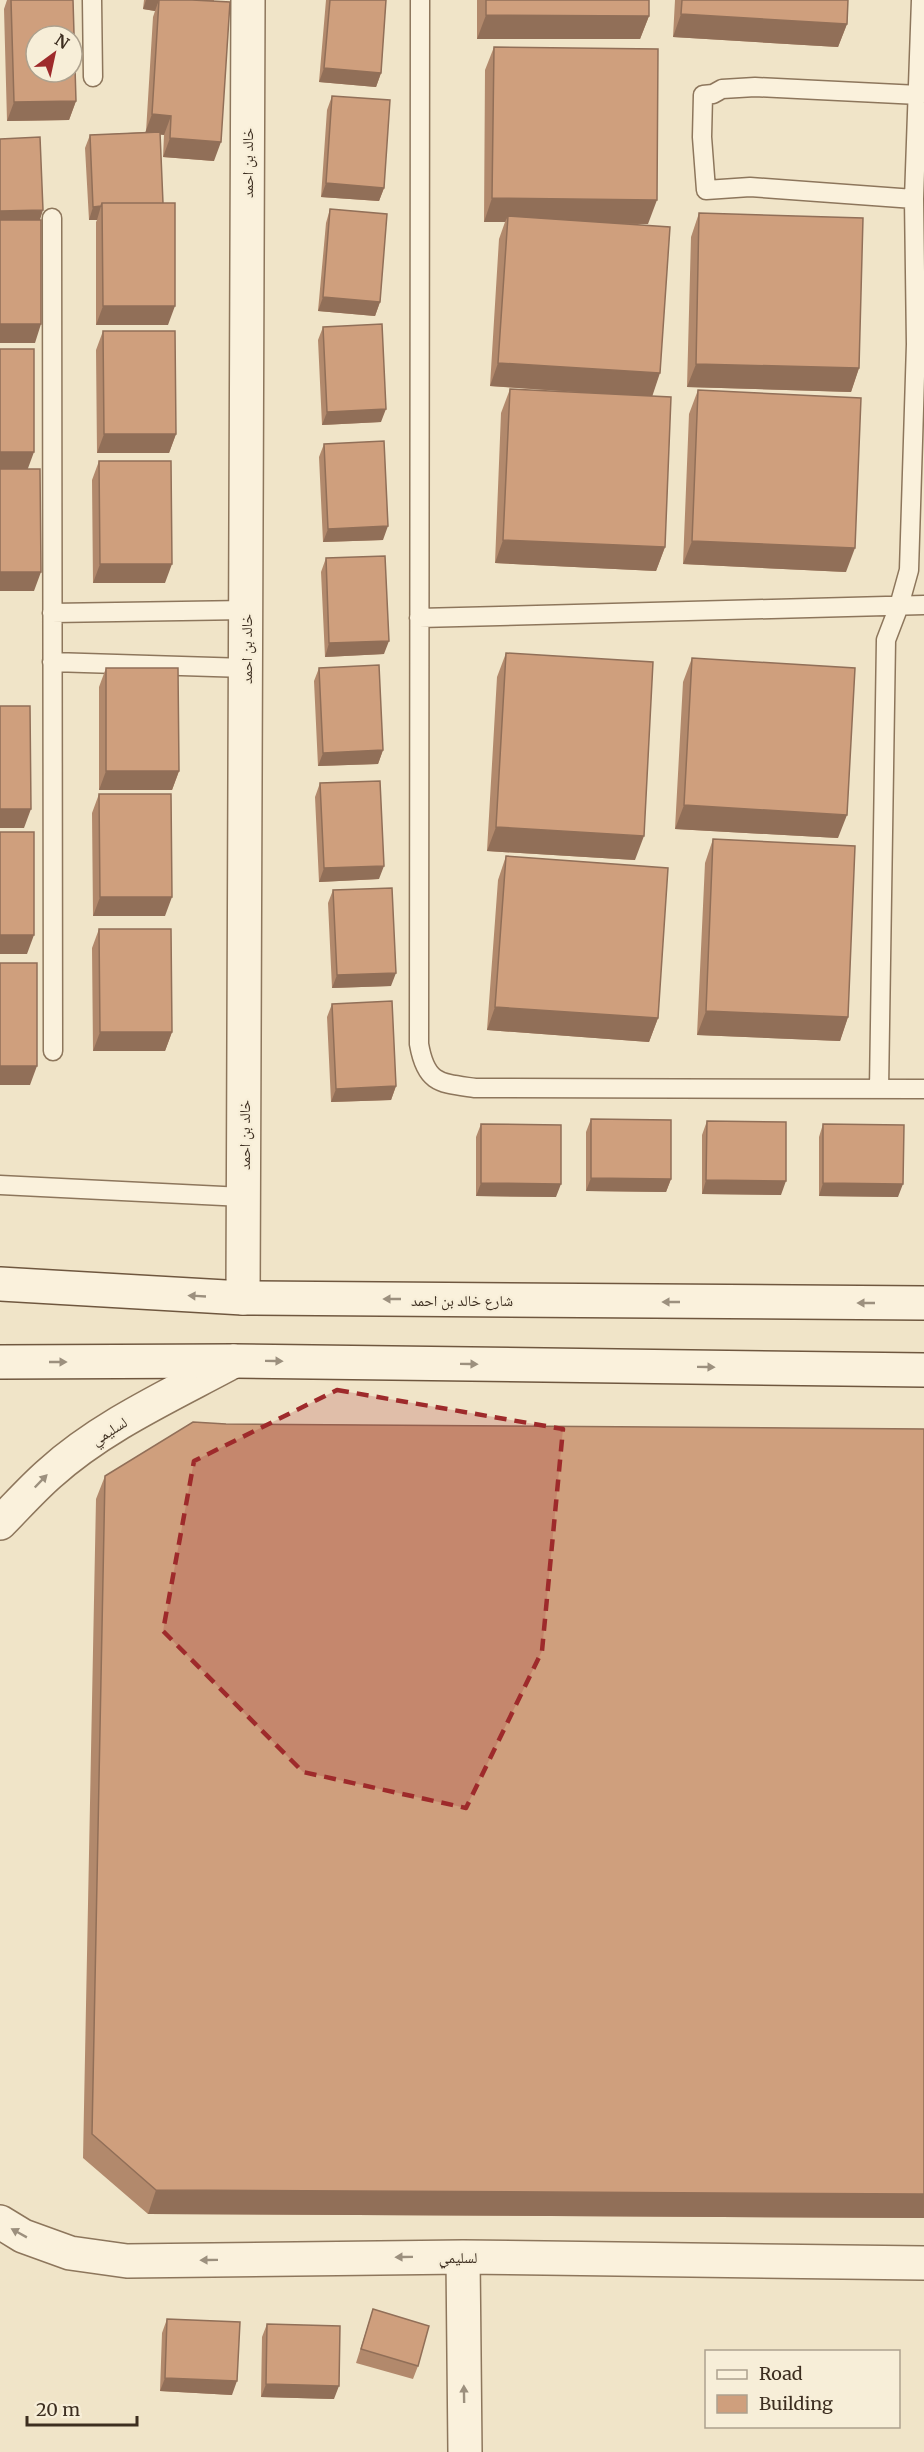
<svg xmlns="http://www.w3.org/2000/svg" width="924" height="2452" font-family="Merriweather,'Noto Naskh Arabic',serif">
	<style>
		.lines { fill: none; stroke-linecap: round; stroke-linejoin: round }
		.service-casing { stroke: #8d765c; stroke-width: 21 }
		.minor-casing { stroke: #8d765c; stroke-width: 36 }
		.secondary-casing { stroke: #6f573f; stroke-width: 36 }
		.service { stroke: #faf1dc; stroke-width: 18 }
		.minor { stroke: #faf1dc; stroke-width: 33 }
		.secondary { stroke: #faf1dc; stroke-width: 33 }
		.wall { fill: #b2896c }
		.shaded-wall { fill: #916f58 }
		.building { fill: #cf9f7d; stroke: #916f58; stroke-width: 1.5; fill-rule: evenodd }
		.oneway { fill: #9c907e }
		.marked { fill: #9e2a2b; fill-opacity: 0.2; stroke: #9e2a2b; stroke-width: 4.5; stroke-dasharray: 12 8; stroke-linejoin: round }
		.labels { text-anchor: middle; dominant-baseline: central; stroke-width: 4.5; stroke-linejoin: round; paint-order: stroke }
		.street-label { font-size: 15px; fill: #3d2e20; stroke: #f7eed8 }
	</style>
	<rect width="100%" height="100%" fill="#f0e4c8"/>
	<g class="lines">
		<defs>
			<path id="service" d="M92,0L93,77
				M420,0L419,1044C426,1084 440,1083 475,1088L924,1089
				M914,199L750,187L706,190L702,137L703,95L713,94L722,89L755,87L919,95
				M52,218L53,1051
				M52,613L246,610
				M419,618L924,605
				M52,662L246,668
				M879,1089L886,640L899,606L909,570L916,344L914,199L921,0
				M0,1185L243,1197"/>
			<path id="minor" d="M243,1298L248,0
				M0,1523C16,1507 32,1489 49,1474C102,1426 171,1395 234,1361
				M0,2222L23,2236L70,2253L127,2261L463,2257L924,2263
				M463,2257L465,2452"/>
			<path id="secondary" d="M0,1284L243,1298L924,1303
				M0,1362L234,1361L924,1370"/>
		</defs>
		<use href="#service" class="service-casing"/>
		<use href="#minor" class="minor-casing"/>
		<use href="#secondary" class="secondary-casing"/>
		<use href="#service" class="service"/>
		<use href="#minor" class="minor"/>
		<use href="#secondary" class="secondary"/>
	</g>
	<path class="wall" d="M7,0H73L76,101L69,120L7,121L4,9Z
		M144,0H214V161L163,157L164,135L160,134L168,325H96V222L97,220H89L85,148L90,135L146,132L153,17L155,11L143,9Z
		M326,0H386L381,73L376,87L319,82Z
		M477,0H649V16L640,39H477Z
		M675,0H848L847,24L838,47L673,37Z
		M494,47L648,224H628L652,396L665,547L656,571L495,563L501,413L510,389L600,394L490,386L499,239L505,222H484L485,70Z
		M332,96L384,188L379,201L321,197L327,110Z
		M330,209L380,302L375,316L318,311L326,223Z
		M699,213L859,368L851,392L687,387L691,237Z
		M323,327L381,422L322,425L318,340Z
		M103,331L176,434L169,453H97L96,350Z
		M698,390L846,572L683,564L689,414Z
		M324,444L383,540L323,542L319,457Z
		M99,461L165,583H93L92,480Z
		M326,558L384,654L325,657L321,572Z
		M506,653L635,860L487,851L497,677Z
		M692,658L838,838L675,829L683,682Z
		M106,668L179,771L172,790H99V687Z
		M319,668L383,750L378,764L318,766L314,681Z
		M320,783L379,879L319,882L315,797Z
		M99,794L165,916H93L92,813Z
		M713,839L848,1017L840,1041L697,1035L705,863Z
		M506,856L658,1018L649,1042L487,1030L498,880Z
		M333,890L391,986L332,988L328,903Z
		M99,929L172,1032L165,1051H93L92,948Z
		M332,1004L396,1086L391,1100L331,1102L327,1017Z
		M591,1119L671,1179L666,1192L586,1191V1132Z
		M707,1121L781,1195L702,1194V1135Z
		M481,1124L556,1197L476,1196V1137Z
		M823,1124L898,1197L819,1196V1137Z
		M226,1424L924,1429V2218L148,2214L83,2158L96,1499L105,1476Z
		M373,2309L418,2366L413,2379L356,2363Z
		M167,2319L232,2395L160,2391L162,2333Z
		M267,2324L334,2399L261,2397L262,2337Z"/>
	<path class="shaded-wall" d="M146,0H159L155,11L143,9Z
		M681,14L847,24L838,47L673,37Z
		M486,15L649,16L640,39H477Z
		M324,68L381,73L376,87L319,82Z
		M76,101L69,120L7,121L14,102Z
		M152,114L171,116L164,135L145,133Z
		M170,138L221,142L214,161L163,157Z
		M326,183L384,188L379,201L321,197Z
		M492,198L657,200L648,224L507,222L508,216L505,222H484Z
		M101,206L97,220H89L93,207Z
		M43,210L39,223L0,225V211Z
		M323,297L380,302L375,316L318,311Z
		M103,306H175L168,325H96Z
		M0,324H41L35,343H0Z
		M498,363L660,373L652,397L490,386Z
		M696,364L859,368L851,392L687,387Z
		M386,409L381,422L322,425L327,412Z
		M104,434H176L169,453H97Z
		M0,452H34L27,471H0Z
		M388,526L383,540L323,542L328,529Z
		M503,540L665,547L656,571L495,563Z
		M692,541L855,548L846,572L683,564Z
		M100,564H172L165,583H93Z
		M0,572H41L34,591H0Z
		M389,641L384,654L325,657L329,643Z
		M383,750L378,764L318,766L323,753Z
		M106,771H179L172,790H99Z
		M684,805L847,815L838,838L675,829Z
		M0,809H31L24,828H0Z
		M496,827L644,836L635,860L487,851Z
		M384,866L379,879L319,882L324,868Z
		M100,897H172L165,916H93Z
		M0,935H34L27,954H0Z
		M396,973L391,986L332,988L337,975Z
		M495,1007L658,1018L649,1042L487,1030Z
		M706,1011L848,1017L840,1041L697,1035Z
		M100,1032H172L165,1051H93Z
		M0,1066H37L30,1085H0Z
		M396,1086L391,1100L331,1102L336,1089Z
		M591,1178L671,1179L666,1192L586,1191Z
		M706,1180L786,1181L781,1195L702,1194Z
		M481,1183L561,1184L556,1197L476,1196Z
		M823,1183L903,1184L898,1197L819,1196Z
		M156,2190L924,2194V2218L148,2214Z
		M165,2378L237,2381L232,2395L160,2391Z
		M266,2384L339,2386L334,2399L261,2397Z"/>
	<path class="building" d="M11,0H73L76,101L14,102ZM36,36H72V72H36Z
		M159,0H192L230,2L221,142L170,138L171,116L152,114Z
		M330,0H386L381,73L324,68Z
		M486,0H649V16L486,15Z
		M682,0H848L847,24L681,14Z
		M494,47L658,49L657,200L492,198Z
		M332,96L390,100L384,188L326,183Z
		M160,132L163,203H102L101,206L93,207L90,135Z
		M40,137L43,210L0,211V139Z
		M102,203H175V306H103Z
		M330,209L387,214L380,302L323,297Z
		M699,213L863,218L859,368L696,364Z
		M508,216L670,227L660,373L498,363Z
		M0,220H41V324H0Z
		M382,324L386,409L327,412L323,327Z
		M103,331H175L176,434H104Z
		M0,349H34V452H0Z
		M510,389L671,397L665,547L503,540Z
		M698,390L861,398L855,548L692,541Z
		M384,441L388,526L328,529L324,444Z
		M99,461H171L172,564H100Z
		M0,469H40L41,572H0Z
		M385,556L389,641L329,643L326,558Z
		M506,653L653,662L644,836L496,827Z
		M692,658L855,668L847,815L684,805Z
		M379,665L383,750L323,753L319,668Z
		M106,668H178L179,771H106Z
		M0,706H30L31,809H0Z
		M380,781L384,866L324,868L320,783Z
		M99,794H171L172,897H100Z
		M0,832H34V935H0Z
		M713,839L855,846L848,1017L706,1011Z
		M506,856L668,868L658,1018L495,1007Z
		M392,888L396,973L337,975L333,890Z
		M99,929H171L172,1032H100Z
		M0,963H37V1066H0Z
		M392,1001L396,1086L336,1089L332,1004Z
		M591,1119L671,1120V1179L591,1178Z
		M707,1121L786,1122V1181L706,1180Z
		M481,1124L561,1125V1184L481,1183Z
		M823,1124L904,1125L903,1184L823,1183Z
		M193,1422L226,1424L924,1429V2194L156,2190L92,2134L105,1476Z
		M373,2309L429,2326L418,2366L361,2349Z
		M167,2319L240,2322L237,2381L165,2378Z
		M267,2324L340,2326L339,2386L266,2384Z"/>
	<defs><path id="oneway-solid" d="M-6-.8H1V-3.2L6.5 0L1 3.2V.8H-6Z" transform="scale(1.5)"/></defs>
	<g class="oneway">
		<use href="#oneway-solid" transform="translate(197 1296) rotate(-177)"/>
		<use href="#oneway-solid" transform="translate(392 1299) rotate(-180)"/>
		<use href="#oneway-solid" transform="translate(671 1302) rotate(-180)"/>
		<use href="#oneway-solid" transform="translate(866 1303) rotate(-180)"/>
		<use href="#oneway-solid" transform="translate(274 1361) rotate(1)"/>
		<use href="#oneway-solid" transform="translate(58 1362)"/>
		<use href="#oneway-solid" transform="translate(469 1364) rotate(1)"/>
		<use href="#oneway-solid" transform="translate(706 1367) rotate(1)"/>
		<use href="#oneway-solid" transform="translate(41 1481) rotate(-46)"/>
		<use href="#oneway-solid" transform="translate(19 2233) rotate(-151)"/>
		<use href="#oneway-solid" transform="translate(404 2257) rotate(179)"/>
		<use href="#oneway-solid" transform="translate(209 2260) rotate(179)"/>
		<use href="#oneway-solid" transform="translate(464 2394) rotate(-91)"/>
	</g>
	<path class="marked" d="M337,1390L563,1429L542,1651L466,1808L303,1772L163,1631L194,1461Z"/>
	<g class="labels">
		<g class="street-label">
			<text transform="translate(247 163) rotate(-90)">خالد بن احمد</text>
			<text transform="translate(246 649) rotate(-90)">خالد بن احمد</text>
			<text transform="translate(244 1135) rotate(-90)">خالد بن احمد</text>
			<text x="462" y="1300">شارع خالد بن احمد</text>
			<text transform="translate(109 1431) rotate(-32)">لسليمي</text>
			<text x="458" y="2257">لسليمي</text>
		</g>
	</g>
	<rect x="705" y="2350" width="195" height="78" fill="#f7eed8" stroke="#ada18e" stroke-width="1.5"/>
	<rect x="717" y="2370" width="30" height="9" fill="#faf1dc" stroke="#ada18e" stroke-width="1.5"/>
	<text x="759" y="2380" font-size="18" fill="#3d2e20">Road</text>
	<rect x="717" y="2395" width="30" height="18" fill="#cf9f7d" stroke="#ada18e" stroke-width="1.5"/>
	<text x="759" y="2410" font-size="18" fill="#3d2e20">Building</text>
	<g transform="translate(54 54) rotate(33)"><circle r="28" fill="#f7eed8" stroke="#ada18e" stroke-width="1.5"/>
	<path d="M0-4.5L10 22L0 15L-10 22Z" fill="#9e2a2b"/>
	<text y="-9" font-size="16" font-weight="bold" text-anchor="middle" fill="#3d2e20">N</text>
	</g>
	<path d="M27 2416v9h110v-9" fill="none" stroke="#3d2e20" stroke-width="3"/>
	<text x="36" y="2416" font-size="18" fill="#3d2e20" stroke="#f7eed8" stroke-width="4.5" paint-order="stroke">20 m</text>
</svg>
